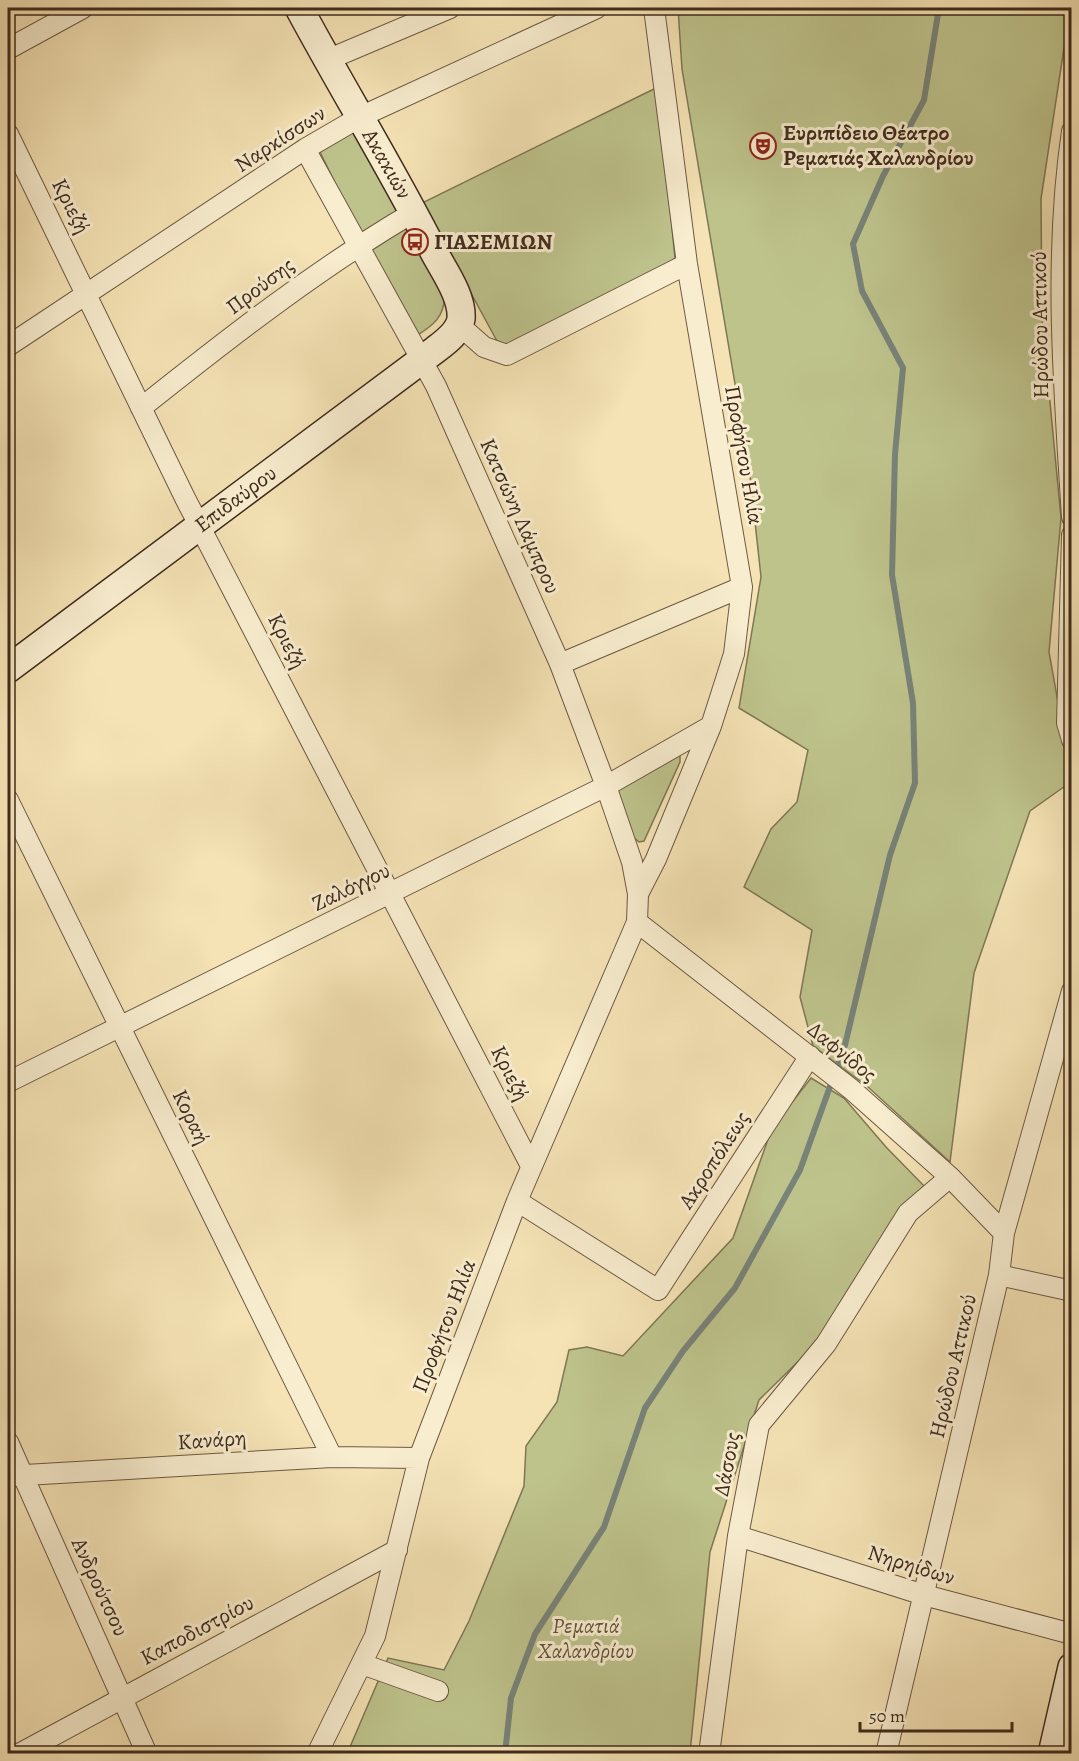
<svg xmlns="http://www.w3.org/2000/svg" width="1079" height="1761" font-family="Alegreya,serif">
	<style>
		.green { fill: #bec38c; stroke: #7e7754; stroke-width: 1.5 }
		.lines { fill: none; stroke-linecap: round; stroke-linejoin: round }
		.stream { stroke: #788379; stroke-width: 6 }
		.street-casing { stroke: #6c5943; stroke-width: 22 }
		.secondary-casing { stroke: #3f2b1d; stroke-width: 30 }
		.street { stroke: #f8edcf; stroke-width: 20 }
		.secondary { stroke: #f8edcf; stroke-width: 27 }
		.labels { text-anchor: middle; dominant-baseline: central; stroke-width: 6; stroke-linejoin: round; paint-order: stroke }
		.poi-label { font-size: 22px; font-weight: bold; fill: #3f2b1d; stroke: #f8edcf; text-anchor: start }
		.street-label { font-size: 22px; fill: #3f2b1d; stroke: #f8edcf }
		.park-label { font-size: 22px; font-style: italic; fill: #5f5139; stroke: #f8edcf }
	</style>
	<rect width="100%" height="100%" fill="#f5e3b5"/>
	<filter id="stains"><feTurbulence type="fractalNoise" baseFrequency=".00333" numOctaves="4"/><feColorMatrix values="0 0 0 0 .2 0 0 0 0 .09 0 0 0 0 .02 0 0 0 .5 -.17"/></filter>
	<radialGradient id="worn" r=".72"><stop offset=".6" stop-color="#630" stop-opacity="0"/><stop offset="1" stop-color="#630" stop-opacity=".3"/></radialGradient>
	<path class="green" d="M678,8H1071V38L1064,48L1041,199L1042,318L1061,518L1049,652L1066,747L1068,784L1030,811L974,973L950,1162L868,1087L813,1046L800,997L812,930L744,887L771,829L797,802L808,750L739,708L761,577L749,467L682,69Z
		M658,87L675,258L667,266L509,347L497,341L422,203Z
		M359,128L407,209L361,236L320,152Z
		M411,221L445,295C444,317 434,325 416,336L368,245Z
		M676,755L680,756V762L644,841L639,842L633,837L615,790Z
		M811,1078L844,1098L886,1147L928,1190L826,1334L759,1400L710,1552L690,1753L347,1754L388,1658L444,1670L469,1621L524,1486L526,1446L557,1402L569,1350L587,1347L623,1356L733,1238L772,1128Z"/>
	<g class="lines">
		<path class="stream" d="M505,1754L511,1698L535,1634L604,1527L645,1408L683,1351L735,1288L800,1170L845,1045L890,855L915,783L913,703L892,575L895,454L903,368L862,291L853,244L883,176L924,100L939,8"/>
		<defs>
			<path id="street" d="M8,49L83,8
				M327,60L450,8
				M1072,131C1053,260 1064,388 1072,517
				M8,134L185,498L531,1166
				M305,149L436,386L560,664L606,786L632,862L638,894L637,922L517,1201L419,1458L375,1636L317,1754
				M459,325L484,347L507,355L687,264
				M8,346L305,149L360,117L597,8
				M141,408C229,338 317,269 414,212
				M1072,535L1067,723L1072,740
				M560,664L742,587
				M8,800L332,1457
				M638,894L656,859L711,726L734,654L742,587L687,264L654,8
				M637,922L851,1089L950,1177L1004,1233
				M8,1082L606,786L711,726
				M517,1201L658,1290L810,1056
				M999,1275L1072,1291
				M8,1442L147,1754
				M8,1476L332,1457L419,1458
				M738,1536L924,1595L1072,1634
				M362,1664L438,1691
				M19,1754L397,1550
				M709,1754L738,1536L759,1425L826,1344L908,1213L950,1177
				M886,1754L999,1275L1004,1233L1072,991"/>
			<g id="secondary">
				<path id="s1" d="M8,669L435,350C444,343 459,333 461,319C463,297 444,271 434,252C392,169 343,90 299,8"/>
				<path d="M1052,1754L1072,1667"/>
			</g>
		</defs>
		<use href="#street" class="street-casing"/>
		<use href="#secondary" class="secondary-casing"/>
		<use href="#street" class="street"/>
		<use href="#secondary" class="secondary"/>
	</g>
	<defs>
		<symbol id="theatre-ring" viewBox="-11 -11 22 22"><circle r="9.5" fill="#f8edcf" stroke="#8f2418" stroke-width="1.5"/><path d="M-5-5.5Q0-4 5-5.5V0Q5 5 0 6Q-5 5-5 0ZM-3.3-2.5H-1v1.5H-3.3ZM1-2.5H3.3v1.5H1ZM-2.8 1Q0 5.5 2.8 1Z" fill="#8f2418"/></symbol>
		<symbol id="bus-ring" viewBox="-11 -11 22 22"><circle r="9.5" fill="#f8edcf" stroke="#8f2418" stroke-width="1.5"/><path d="M-5-6H5V4H4V6H2V4H-2V6H-4V4H-5ZM-3.5-4V0h7V-4ZM-3.5 1.2v1.5H-2V1.2ZM2 1.2v1.5H3.5V1.2Z" fill="#8f2418"/></symbol>
	</defs>
	<g fill-rule="evenodd">
		<use href="#theatre-ring" x="748" y="131" width="30" height="30"/>
		<use href="#bus-ring" x="400" y="227" width="30" height="30"/>
	</g>
	<g class="labels">
		<g class="poi-label">
			<text x="783" y="133">Ευριπίδειο Θέατρο<tspan x="783" dy="25">Ρεματιάς Χαλανδρίου</tspan></text>
			<text x="434" y="242">ΓΙΑΣΕΜΙΩΝ</text>
		</g>
		<g class="street-label">
			<text transform="translate(280 139) rotate(-33)">Ναρκίσσων</text>
			<text transform="translate(387 164) rotate(60)">Ακακιών</text>
			<text transform="translate(71 206) rotate(63)">Κριεζή</text>
			<text transform="translate(260 286) rotate(-37)">Προύσης</text>
			<text transform="translate(1040 325) rotate(-91)">Ηρώδου Αττικού</text>
			<text transform="translate(744 455) rotate(80)">Προφήτου Ηλία</text>
			<text stroke="none"><textPath href="#s1" startOffset="284">Επιδαύρου</textPath></text>
			<text transform="translate(520 516) rotate(66)">Κατσώνη Λάμπρου</text>
			<text transform="translate(287 641) rotate(63)">Κριεζή</text>
			<text transform="translate(351 887) rotate(-26)">Ζαλόγγου</text>
			<text transform="translate(842 1052) rotate(39)">Δαφνίδος</text>
			<text transform="translate(510 1073) rotate(63)">Κριεζή</text>
			<text transform="translate(191 1117) rotate(64)">Κοραή</text>
			<text transform="translate(714 1160) rotate(-57)">Ακροπόλεως</text>
			<text transform="translate(444 1326) rotate(-69)">Προφήτου Ηλία</text>
			<text transform="translate(953 1366) rotate(-77)">Ηρώδου Αττικού</text>
			<text transform="translate(212 1440) rotate(-4)">Κανάρη</text>
			<text transform="translate(727 1464) rotate(-79)">Δάσους</text>
			<text transform="translate(911 1565) rotate(17)">Νηρηίδων</text>
			<text transform="translate(100 1587) rotate(65)">Ανδρούτσου</text>
			<text transform="translate(197 1630) rotate(-28)">Καποδιστρίου</text>
		</g>
		<g class="park-label">
			<text x="586" y="1626">Ρεματιά<tspan x="586" dy="25">Χαλανδρίου</tspan></text>
		</g>
	</g>
	<rect width="1079" height="1761" fill="none" stroke="#f5e3b5" stroke-width="30"/>
	<rect x="9" y="9" width="1061" height="1743" fill="none" stroke="#3f2b1d" stroke-width="3"/>
	<rect x="15" y="15" width="1049" height="1731" fill="none" stroke="#3f2b1d" stroke-width="1.5"/>
	<path d="M860 1722v9h152v-9" fill="none" stroke="#3f2b1d" stroke-width="3"/>
	<text x="869" y="1722" font-size="18" fill="#3f2b1d" stroke="#f8edcf" stroke-width="4.5" paint-order="stroke">50 m</text>
	<rect width="100%" height="100%" filter="url(#stains)"/>
	<rect width="100%" height="100%" fill="url(#worn)"/>
</svg>
